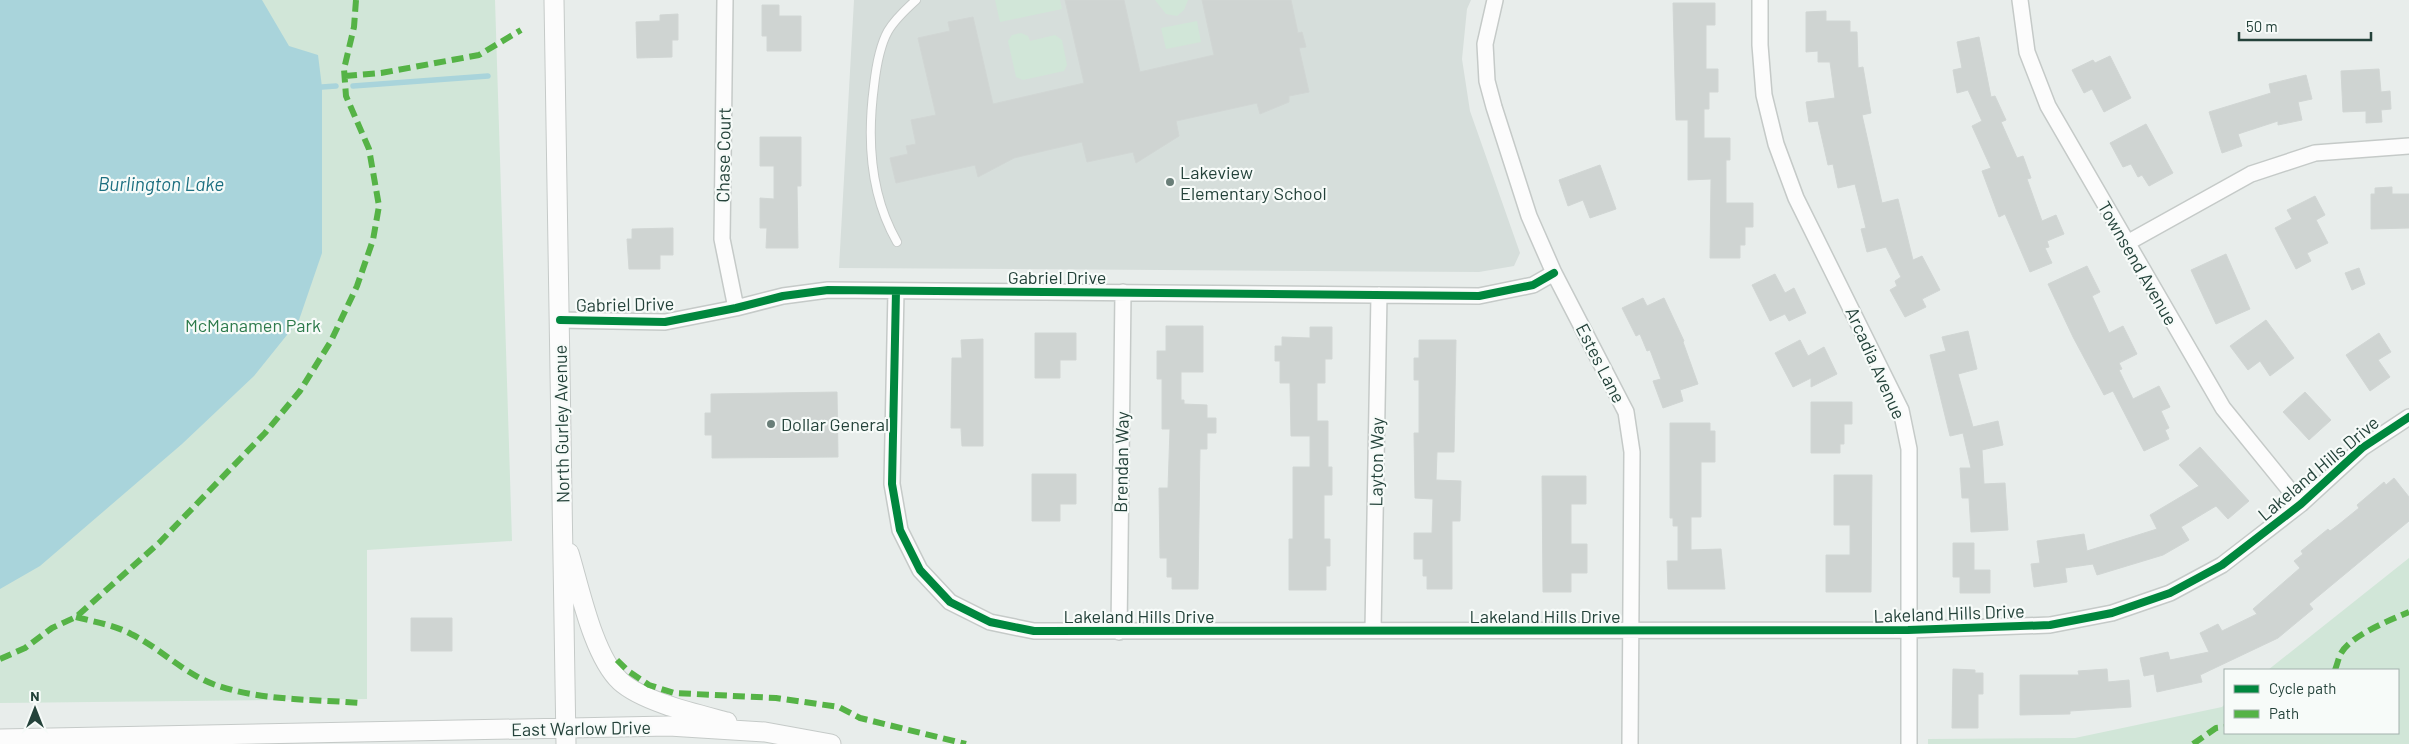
<svg xmlns="http://www.w3.org/2000/svg" width="2409" height="744" font-family="Barlow,sans-serif">
	<style>
		.built { fill: #d6dedb }
		.green { fill: #d1e6d8 }
		.water { fill: #a9d4db }
		.lines { fill: none; stroke-linecap: round; stroke-linejoin: round }
		.stream { stroke: #a9d4db; stroke-width: 5.5 }
		.building { fill: #cfd4d2; stroke: #d1d6d4 }
		.service-casing { stroke: #c5cac8; stroke-width: 10 }
		.minor-casing { stroke: #c5cac8; stroke-width: 18 }
		.tertiary-casing { stroke: #c5cac8; stroke-width: 21 }
		.service { stroke: #fcfcfc; stroke-width: 8 }
		.minor { stroke: #fcfcfc; stroke-width: 15 }
		.tertiary { stroke: #fcfcfc; stroke-width: 19 }
		.quiet { stroke: #55b346; stroke-width: 6; stroke-dasharray: 12 6; stroke-linecap: butt }
		.cycleway-casing { stroke: #f7fbf9; stroke-width: 11 }
		.cycleway { stroke: #00873e; stroke-width: 8 }
		.poi-dot { fill: #697e78; stroke: #f7fbf9; stroke-width: 2 }
		.labels { text-anchor: middle; dominant-baseline: central; stroke-width: 4.5; stroke-linejoin: round; paint-order: stroke }
		.street-label { font-size: 18px; fill: #24423a; stroke: #f7fbf9 }
		.poi-label { font-size: 18px; fill: #24423a; stroke: #f7fbf9; text-anchor: start }
		.park-label { font-size: 18px; fill: #2d7a4b; stroke: #f7fbf9 }
		.water-label { font-size: 19px; font-style: italic; fill: #1c6f80; stroke: #f7fbf9 }
	</style>
	<rect width="100%" height="100%" fill="#e8edeb"/>
	<path class="built" d="M854,0H1471L1467,9L1462,59L1470,111L1520,253L1514,266L1479,272L839,268Z"/>
	<path class="green" d="M0,0H495L512,541L367,550V699L0,703Z
		M995,0H1060L1062,9L1000,22Z
		M1155,0H1188L1184,10L1177,16L1166,14Z
		M1197,21L1201,42L1166,49L1161,28Z
		M1021,33L1028,36L1030,41L1055,35L1062,40L1067,65L1064,71L1023,80L1016,77L1008,41L1012,35Z
		M2409,558V744H1928V739L2075,738L2222,707L2225,704V733H2398V670H2268Z"/>
	<path class="water" d="M0,0H262L289,46L318,55L322,87V253L299,320L254,376L182,444L40,566L0,589Z"/>
	<g class="lines">
		<path class="stream" d="M353,86L488,76
			M322,87L336,86"/>
	</g>
	<path class="building" d="M1065,0H1124L1140,72L1214,55L1202,0H1291L1298,33L1302,32L1306,47L1299,48L1309,92L1289,96V102L1260,114L1257,103L1176,121L1179,136L1136,163L1133,152L1087,162L1082,142L1014,158L978,177L975,165L896,183L890,158L908,154L906,146L916,144L911,120L936,115L918,38L950,31L948,22L973,17L993,104L1084,83Z
		M1673,3H1715V25H1706V69H1718V92H1709V109H1704V138H1730V160H1726V203H1753V227H1745V245H1740V258H1710L1711,179L1688,180V120H1676Z
		M762,5H779V16H801V51H767V36H762Z
		M1826,11V21H1850V32H1857L1858,68L1863,67L1871,113L1862,115L1882,203L1898,199L1913,260L1922,256L1940,290L1922,299L1926,307L1905,317L1890,290L1897,286L1895,281L1901,277L1886,247L1867,252L1861,229L1866,228L1855,184L1838,188L1833,164L1828,165L1818,121L1809,122L1806,102L1835,98L1830,62H1818V51L1806,52V12Z
		M678,14V40H672V57L637,58L636,22L660,21V15Z
		M1979,37L1991,97L1995,96L2006,120L2001,122L2017,158L2023,156L2031,178L2027,179L2042,221L2056,215L2064,234L2047,241L2049,247L2045,248L2052,263L2030,272L2005,214L1999,217L1982,171L1991,168L1972,126L1982,121L1968,90L1957,93L1953,70L1962,68L1957,42Z
		M2110,56L2131,98L2104,112L2092,89L2084,93L2072,70L2093,60L2095,63Z
		M2379,69L2381,92L2390,91L2391,109L2381,110L2382,122L2366,123V111L2343,112L2341,71Z
		M2306,75L2312,99L2298,102L2302,120L2278,125V121L2238,134L2242,146L2222,153L2209,112L2271,93L2269,84Z
		M2146,124L2173,173L2149,186L2142,175L2138,177L2131,164L2123,167L2110,143Z
		M760,137H801V186H797L798,248H766L767,228H760V198L774,199V166H760Z
		M1600,165L1616,209L1590,218L1583,200L1568,206L1559,180Z
		M2392,187V194H2409V228L2371,229V194H2375V188Z
		M2315,196L2325,215L2316,220L2328,243L2307,253L2311,261L2296,269L2275,228L2292,219L2287,210Z
		M673,228V255H660V269H629L627,239H632V229Z
		M2226,254L2250,309L2216,324L2191,270Z
		M2087,266L2100,292L2092,296L2109,333L2123,326L2137,354L2119,363L2122,369L2119,370L2133,399L2159,386L2170,407L2161,411L2169,428L2165,430L2169,439L2144,451L2113,391L2104,395L2073,337L2048,284Z
		M2359,268L2365,284L2352,290L2345,273Z
		M1775,274L1785,293L1794,288L1806,313L1789,321L1785,314L1770,321L1752,285Z
		M1643,298L1647,306L1664,298L1684,341L1683,342L1698,384L1680,390L1683,401L1663,408L1653,381L1661,379L1650,350L1647,351L1640,334L1636,336L1622,308Z
		M2266,320L2294,358L2270,376L2260,361L2248,370L2230,346Z
		M1166,326H1203V372H1181V400H1184V404L1207,405V418H1216V433H1207V449H1200L1198,589H1172V577H1167V558H1160L1159,488H1168L1170,429H1162V379H1157V351H1166Z
		M1310,327H1332V359H1325V383H1317V421H1328V467H1332V495H1324V539H1330V566H1326V590H1289V539H1293V467H1310V436H1291L1290,383H1280V361H1275V346H1282V337L1310,338Z
		M1968,331L1977,369L1958,374L1973,427L1998,421L2003,445L1982,450L1984,484L2005,483L2008,530L1971,532L1969,498H1962L1960,468H1971L1963,433L1950,436L1930,355L1946,351L1942,337Z
		M1035,333H1076V360H1060V378H1035Z
		M2379,333L2391,352L2378,360L2390,377L2370,391L2346,355Z
		M983,339V446H962L961,428H951L952,358H962L961,340Z
		M1419,340H1456L1454,452H1437L1436,480L1461,481L1460,521H1452V589H1427V576H1423V559H1414V533H1432L1433,499L1415,498L1414,433H1419V380H1414V358H1419Z
		M1800,340L1808,356L1824,347L1837,374L1811,387V378L1793,387L1775,353Z
		M837,392L838,457L712,458V435H705V413H711V394Z
		M2305,392L2331,420L2309,440L2283,412Z
		M1811,402H1852V424H1844V444H1840V453H1811Z
		M1670,423H1710V431H1715V462H1701V517H1691V550L1721,549L1725,589H1668L1667,561H1678V526H1673V518H1670Z
		M2200,447L2249,501L2228,519L2216,506L2181,527L2189,540L2163,555L2097,575L2093,564L2065,568L2067,582L2034,587L2031,564L2040,563L2037,541L2084,534L2087,551L2157,529L2150,515L2199,486L2179,465Z
		M1032,474H1076V504H1060V521H1032Z
		M1834,475H1872L1871,592H1826V555H1850V525H1834Z
		M1542,476H1586V504H1571V544H1587V573H1571V592H1543Z
		M2394,478L2409,497V521L2309,604L2313,609L2278,638L2200,675L2202,682L2157,692L2154,674L2144,676L2140,658L2168,652L2170,660L2209,652L2200,633L2218,624L2222,631L2257,614L2253,609L2300,568L2294,561L2303,554L2301,551L2328,529L2330,531L2338,525L2359,508L2357,505L2384,482L2386,485Z
		M1953,543H1974V570H1990V593H1960V577H1953Z
		M411,618H452V651H411Z
		M1953,669L1975,670V673H1983V694H1978V728H1952Z
		M2107,669L2108,682L2129,680L2131,707L2070,711V714L2020,715V675H2079L2078,671Z"/>
	<g class="lines">
		<defs>
			<path id="service" d="M897,242C870,195 867,139 874,86C876,68 879,47 888,31C895,19 906,9 916,0"/>
			<path id="minor" d="M725,0L722,239L736,308
				M1495,0L1485,44L1487,81L1494,107L1529,216L1554,273L1626,412L1632,452L1630,744
				M1760,0V45L1764,95L1776,144L1796,198L1901,410L1909,449V744
				M2020,0L2027,52L2048,106L2223,408L2301,504
				M2127,243L2251,174L2315,153L2409,146
				M896,291L892,484L900,530L920,570L950,602L990,622L1034,631L1908,630L2050,625L2112,613L2170,593L2222,565L2301,504L2362,448L2409,417
				M560,320L665,322L736,308L783,296L828,290L1479,296L1533,285L1554,273
				M1373,630L1379,295
				M1119,632L1123,292"/>
			<path id="tertiary" d="M554,0L566,744
				M569,553C580,589 593,655 620,681C643,702 697,714 727,722
				M0,739L669,726L765,732L831,744"/>
		</defs>
		<use href="#service" class="service-casing"/>
		<use href="#minor" class="minor-casing"/>
		<use href="#tertiary" class="tertiary-casing"/>
		<use href="#service" class="service"/>
		<use href="#minor" class="minor"/>
		<use href="#tertiary" class="tertiary"/>
		<path class="quiet" d="M345,76L381,73L479,55L521,30
			M76,617C95,622 114,625 131,634C160,648 182,672 213,684C259,701 312,699 360,703
			M0,659L25,648L52,628L76,617L159,543L265,433L300,391L331,341L357,286L373,240L379,206L369,149L346,96L344,69L354,27L356,0
			M617,660L628,671L649,685L674,693L776,698L839,707L860,718L966,744
			M2335,670C2337,665 2338,660 2340,655C2349,636 2390,620 2409,612
			M2193,744L2216,728L2225,727"/>
		<defs>
			<path id="cycleway" d="M896,291L892,484L900,530L920,570L950,602L990,622L1034,631L1908,630L2050,625L2112,613L2170,593L2222,565L2301,504L2362,448L2409,417
				M560,320L665,322L736,308L783,296L828,290L1479,296L1533,285L1554,273"/>
		</defs>
		<use href="#cycleway" class="cycleway-casing"/>
		<use href="#cycleway" class="cycleway"/>
	</g>
	<g class="poi-dot">
		<circle cx="1170" cy="182" r="5"/>
		<circle cx="771" cy="424" r="5"/>
	</g>
	<g class="labels">
		<g class="street-label">
			<text transform="translate(723 155) rotate(-89)">Chase Court</text>
			<text transform="translate(2138 263) rotate(60)">Townsend Avenue</text>
			<text x="1057" y="277">Gabriel Drive</text>
			<text transform="translate(625 304) rotate(-1)">Gabriel Drive</text>
			<text transform="translate(1601 363) rotate(63)">Estes Lane</text>
			<text transform="translate(1876 363) rotate(66)">Arcadia Avenue</text>
			<text transform="translate(561 424) rotate(-91)">North Gurley Avenue</text>
			<text transform="translate(1121 462) rotate(-89)">Brendan Way</text>
			<text transform="translate(1376 462) rotate(-89)">Layton Way</text>
			<text transform="translate(2318 468) rotate(-40)">Lakeland Hills Drive</text>
			<text transform="translate(1949 613) rotate(-2)">Lakeland Hills Drive</text>
			<text x="1139" y="616">Lakeland Hills Drive</text>
			<text x="1545" y="616">Lakeland Hills Drive</text>
			<text transform="translate(581 728) rotate(-1)">East Warlow Drive</text>
		</g>
		<g class="poi-label">
			<text x="1180" y="172">Lakeview<tspan x="1180" dy="21">Elementary School</tspan></text>
			<text x="781" y="424">Dollar General</text>
		</g>
		<g class="park-label">
			<text x="253" y="325">McManamen Park</text>
		</g>
		<g class="water-label">
			<text x="161" y="183">Burlington Lake</text>
		</g>
	</g>
	<rect x="2224" y="669" width="175" height="65" fill="#f7fbf9" stroke="#a3b1ad"/>
	<rect x="2234" y="685" width="25" height="8" fill="#00873e" stroke="#a3b1ad"/>
	<text x="2269" y="694" font-size="15" fill="#24423a">Cycle path</text>
	<rect x="2234" y="710" width="25" height="8" fill="#55b346" stroke="#a3b1ad"/>
	<text x="2269" y="719" font-size="15" fill="#24423a">Path</text>
	<g transform="translate(35 709)" stroke="#f7fbf9" stroke-width="4" paint-order="stroke">
	<path d="M0-4L9 19L0 12L-9 19Z" fill="#24423a"/>
	<text y="-8" font-size="14" font-weight="bold" text-anchor="middle" fill="#24423a">N</text>
	</g>
	<path d="M2239 32v8h132v-8" fill="none" stroke="#24423a" stroke-width="2.5"/>
	<text x="2246" y="32" font-size="15" fill="#24423a" stroke="#f7fbf9" stroke-width="4" paint-order="stroke">50 m</text>
</svg>
